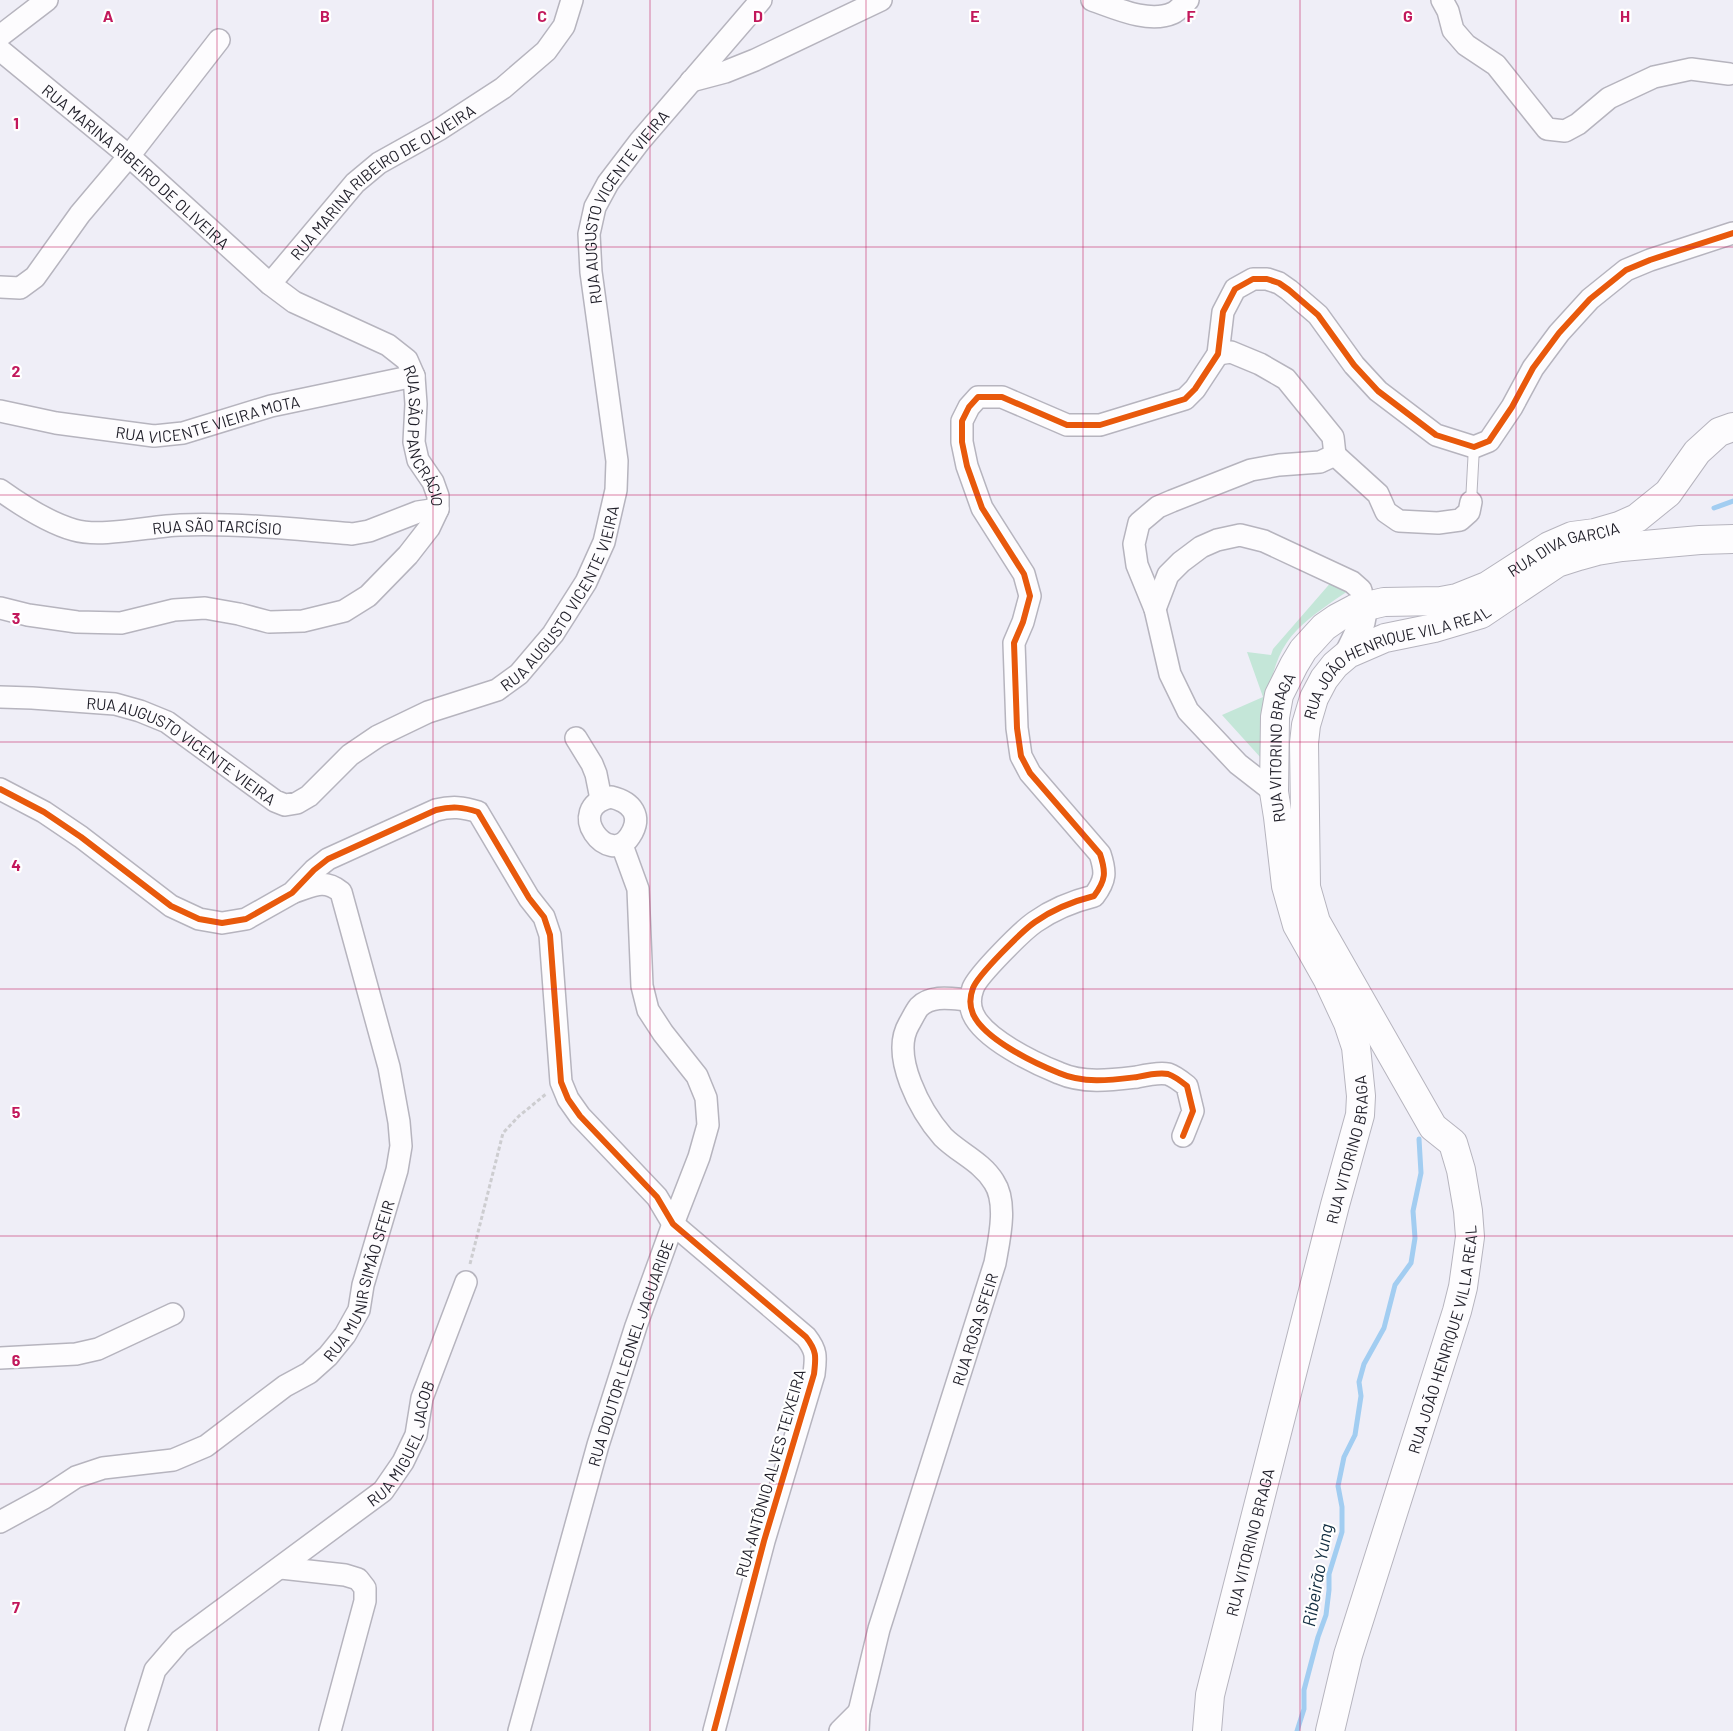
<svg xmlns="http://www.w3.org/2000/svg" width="1733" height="1731" font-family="Barlow,sans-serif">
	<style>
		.green { fill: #c4e6d8 }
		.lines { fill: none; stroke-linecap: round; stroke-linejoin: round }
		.stream { stroke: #a2cdf1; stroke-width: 5 }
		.service-casing { stroke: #b6b4be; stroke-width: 12 }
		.minor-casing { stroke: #b6b4be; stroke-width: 24 }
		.tertiary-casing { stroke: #b6b4be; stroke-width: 29 }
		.secondary-casing { stroke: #b6b4be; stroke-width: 30 }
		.path { stroke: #cdcdd0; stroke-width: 3; stroke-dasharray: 4 2.5; stroke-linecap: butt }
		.service { stroke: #fdfcfe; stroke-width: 10 }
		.minor { stroke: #fdfcfe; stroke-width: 21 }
		.tertiary { stroke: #fdfcfe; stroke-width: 26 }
		.secondary { stroke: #fdfcfe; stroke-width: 28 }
		.cycleway-casing { stroke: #fff; stroke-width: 9 }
		.cycleway { stroke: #e8590c; stroke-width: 6 }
		.grid { fill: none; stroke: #c2185b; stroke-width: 1; stroke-opacity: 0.55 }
		.labels { text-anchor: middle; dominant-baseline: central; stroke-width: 4.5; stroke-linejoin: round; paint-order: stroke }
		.street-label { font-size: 16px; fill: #1f1e28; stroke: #fff }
		.water-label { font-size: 18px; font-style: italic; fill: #102c3f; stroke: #fff }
		.grid-label { font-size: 16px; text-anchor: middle; font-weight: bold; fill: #c2185b; stroke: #fff; stroke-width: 4.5; stroke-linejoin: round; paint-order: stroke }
	</style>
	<rect width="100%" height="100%" fill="#efeef7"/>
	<path class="green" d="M1333,580L1348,591C1330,603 1312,615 1297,630C1264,663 1268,715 1265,757L1261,758L1222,715L1263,697L1247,652L1271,655L1273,649Z"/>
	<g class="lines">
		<path class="stream" d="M1714,508L1733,501
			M1297,1731L1304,1709V1690L1318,1637L1326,1615L1329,1590V1574L1342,1532V1507L1338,1486L1344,1457L1355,1435L1361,1396L1359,1382L1364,1364L1384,1328L1395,1285L1411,1263L1415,1238L1413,1211L1421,1173L1419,1139"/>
		<defs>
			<path id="service" d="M1471,502L1474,447"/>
			<g id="minor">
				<path d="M1092,0C1115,8 1149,24 1173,13C1178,11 1183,4 1188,0"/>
				<path d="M1442,0L1448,11L1453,30L1466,45L1496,65L1547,129L1565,131L1578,124L1609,98L1654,77L1691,69L1729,74"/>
				<path d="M0,36L47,0"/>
				<path id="s1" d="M0,50L129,156L270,284L294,302L388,345L407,360L414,376L416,404L414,442L418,460L433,482L438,496V509L429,528L408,555L368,596L344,611L303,621L269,622L239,614L205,608L174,610L121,623L77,622L28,615L0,608"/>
				<path d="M691,81L725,72L755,60L881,0"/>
				<path id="s2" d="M270,284L355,183L379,163L440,129L503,88L546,51L564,26L572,0"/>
				<path d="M0,287L20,288L35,277L80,214L129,156L219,40"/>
				<path d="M1218,354L1231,352L1260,364L1286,379L1333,437L1335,455"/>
				<path id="s3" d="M0,411L56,423L154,436L183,433L271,406L414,376"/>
				<path d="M1335,455L1378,494L1386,512L1399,521L1438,523L1460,520L1469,512L1471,502"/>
				<path id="s4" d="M0,490C21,505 49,523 74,530C101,538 151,526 180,525C238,523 295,529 352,534L369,531L418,512L438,509"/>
				<path d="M1155,609L1168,575L1181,562L1201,547L1217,540L1240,535L1264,541L1352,582L1361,590L1363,607"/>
				<path id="s5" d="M0,697L32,698L115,704L140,711L167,722L275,801L285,805L297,803L309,796L350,755L378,736L428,712L497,690L519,674L553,634L586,582L604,542L616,490L617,461L591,272L589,234L595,207L608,183L640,141L761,0"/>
				<path d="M576,738L592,764L596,774L601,799"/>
				<path d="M0,789L44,812L81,837L171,906L199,919L222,923L246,919L292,893L314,870L328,859L436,810C452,806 463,807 478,812L529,898L544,917L550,935L561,1082L568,1099L580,1116L657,1197L673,1224L806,1337C817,1351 816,1357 814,1374L764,1541L714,1731"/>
				<path d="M1274,792L1238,764L1188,711L1170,674L1155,609L1137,565L1134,544L1139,523L1158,507L1172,501L1251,470L1279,465L1320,462L1335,455"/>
				<path d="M611,797C632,802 643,816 630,836C609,869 562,808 611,797Z"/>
				<path d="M1183,1136L1193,1111L1187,1086C1182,1082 1174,1076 1168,1074C1159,1072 1146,1075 1137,1077C1112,1080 1084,1084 1059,1073C1034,1063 984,1039 973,1014C969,1005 970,996 973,988C978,975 1022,931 1035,922C1052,910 1074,901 1094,896C1106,880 1106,872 1100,854L1030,773L1021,756L1017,728L1014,643L1023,622L1030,596L1024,574L982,508L967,466L962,442V421L969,407L978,397H1002L1067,425H1100L1185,399L1195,389L1218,354L1223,312L1235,289L1253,279H1267L1279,283L1289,290L1318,315L1354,365L1378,391L1436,435L1474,447L1489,441L1512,407L1533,368L1559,333L1590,299L1626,270L1650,260L1733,233"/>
				<path d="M0,1358L76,1354L98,1349L173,1314"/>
				<path id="s6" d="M0,1522L44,1498L76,1477L103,1468L173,1460L206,1446L285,1386L309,1373L328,1356L345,1335L359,1310L363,1285L397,1170L401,1146L399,1122L389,1067L341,892C324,878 313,886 294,892"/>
				<path d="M281,1568L345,1575L358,1579L365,1588V1601L330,1731"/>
				<path id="s7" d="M136,1731L155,1670L180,1641L383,1491L403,1462L416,1435L422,1398L466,1282"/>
				<path id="s8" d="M519,1731L598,1445L636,1326L673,1224L699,1157L708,1125L706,1098L697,1076L663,1033L648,1010L642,986L638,889L622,845"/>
				<path d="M840,1731L859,1712"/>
				<path id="s9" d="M858,1731L859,1712L879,1629L995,1263C999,1240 1008,1203 994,1182C982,1162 959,1153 943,1137C921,1112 890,1056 909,1024C912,1019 915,1012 919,1007C932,994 953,999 969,1000"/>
			</g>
			<path id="tertiary" d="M1348,654C1355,639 1364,625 1363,607"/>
			<g id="secondary">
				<path id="s10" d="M1207,1731L1210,1695L1213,1683L1335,1205L1360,1115L1361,1096L1356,1047L1348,1023L1328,980L1297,925L1286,886L1278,817L1274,792L1275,717L1279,695L1294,665L1303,650L1324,627L1337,618L1354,609L1384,602L1441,601L1457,598L1487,586L1549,546L1572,536L1595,533L1619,526L1637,518L1668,493L1697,452L1719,432L1733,427"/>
				<path id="s11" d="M1330,1731L1348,1655L1457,1311L1463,1287L1470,1237L1468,1211L1461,1170L1453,1143L1433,1127L1316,922L1306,887L1304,743L1306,725L1314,698L1324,679L1335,665L1348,654L1385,638L1434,628L1481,614L1557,563L1579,556L1597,551L1622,547L1700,540L1733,539"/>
			</g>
		</defs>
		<use href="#service" class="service-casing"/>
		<use href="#minor" class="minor-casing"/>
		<use href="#tertiary" class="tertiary-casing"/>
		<use href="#secondary" class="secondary-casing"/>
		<path class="path" d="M470,1264L503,1133L519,1116L546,1094"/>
		<use href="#service" class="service"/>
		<use href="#minor" class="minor"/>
		<use href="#tertiary" class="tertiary"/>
		<use href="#secondary" class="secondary"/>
		<defs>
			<path id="cycleway" d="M0,789L44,812L81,837L171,906L199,919L222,923L246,919L292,893L314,870L328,859L436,810C452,806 463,807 478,812L529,898L544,917L550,935L561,1082L568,1099L580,1116L657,1197L673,1224L806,1337C817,1351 816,1357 814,1374L764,1541L714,1731
				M1183,1136L1193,1111L1187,1086C1182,1082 1174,1076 1168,1074C1159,1072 1146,1075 1137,1077C1112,1080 1084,1084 1059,1073C1034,1063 984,1039 973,1014C969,1005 970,996 973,988C978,975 1022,931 1035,922C1052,910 1074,901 1094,896C1106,880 1106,872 1100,854L1030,773L1021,756L1017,728L1014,643L1023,622L1030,596L1024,574L982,508L967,466L962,442V421L969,407L978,397H1002L1067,425H1100L1185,399L1195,389L1218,354L1223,312L1235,289L1253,279H1267L1279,283L1289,290L1318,315L1354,365L1378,391L1436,435L1474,447L1489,441L1512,407L1533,368L1559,333L1590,299L1626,270L1650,260L1733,233"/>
		</defs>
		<use href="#cycleway" class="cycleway-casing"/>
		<use href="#cycleway" class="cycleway"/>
	</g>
	<path class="grid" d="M217,0V1731M433,0V1731M650,0V1731M866,0V1731M1083,0V1731M1300,0V1731M1516,0V1731M0,247H1733M0,495H1733M0,742H1733M0,989H1733M0,1236H1733M0,1484H1733"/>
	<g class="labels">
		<g class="street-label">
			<text stroke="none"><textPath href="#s1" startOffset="179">RUA MARINA RIBEIRO DE OLIVEIRA</textPath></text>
			<text stroke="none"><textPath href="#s2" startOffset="154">RUA MARINA RIBEIRO DE OLVEIRA</textPath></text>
			<text stroke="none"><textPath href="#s5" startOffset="1095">RUA AUGUSTO VICENTE VIEIRA</textPath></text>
			<text stroke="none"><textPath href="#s3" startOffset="212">RUA VICENTE VIEIRA MOTA</textPath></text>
			<text stroke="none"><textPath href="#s1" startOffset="595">RUA SÃO PANCRÁCIO</textPath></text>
			<text stroke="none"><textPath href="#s4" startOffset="228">RUA SÃO TARCÍSIO</textPath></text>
			<text stroke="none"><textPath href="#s10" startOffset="1412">RUA DIVA GARCIA</textPath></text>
			<text stroke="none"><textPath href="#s5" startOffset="675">RUA AUGUSTO VICENTE VIEIRA</textPath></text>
			<text stroke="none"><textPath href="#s11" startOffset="1190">RUA JOÃO HENRIQUE VILA REAL</textPath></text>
			<text stroke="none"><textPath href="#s10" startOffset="1020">RUA VITORINO BRAGA</textPath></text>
			<text stroke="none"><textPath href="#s5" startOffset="195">RUA AUGUSTO VICENTE VIEIRA</textPath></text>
			<text stroke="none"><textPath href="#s10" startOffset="599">RUA VITORINO BRAGA</textPath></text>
			<text stroke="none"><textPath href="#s6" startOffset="458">RUA MUNIR SIMÃO SFEIR</textPath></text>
			<text stroke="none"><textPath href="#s9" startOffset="419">RUA ROSA SFEIR</textPath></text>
			<text stroke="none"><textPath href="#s11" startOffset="408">RUA JOÃO HENRIQUE VILLA REAL</textPath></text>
			<text stroke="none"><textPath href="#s8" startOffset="394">RUA DOUTOR LEONEL JAGUARIBE</textPath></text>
			<text stroke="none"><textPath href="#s7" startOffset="406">RUA MIGUEL JACOB</textPath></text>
			<text transform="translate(770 1473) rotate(-74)">RUA ANTÔNIO ALVES TEIXEIRA</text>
			<text stroke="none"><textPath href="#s10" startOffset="194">RUA VITORINO BRAGA</textPath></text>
		</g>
		<g class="water-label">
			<text transform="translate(1317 1575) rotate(-80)">Ribeirão Yung</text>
		</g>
	</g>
	<g class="grid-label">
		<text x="108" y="22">A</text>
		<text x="325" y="22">B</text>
		<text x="542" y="22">C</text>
		<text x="758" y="22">D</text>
		<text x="975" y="22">E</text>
		<text x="1191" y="22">F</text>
		<text x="1408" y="22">G</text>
		<text x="1625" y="22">H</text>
		<text x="16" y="129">1</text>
		<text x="16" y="377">2</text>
		<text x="16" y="624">3</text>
		<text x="16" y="871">4</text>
		<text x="16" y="1118">5</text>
		<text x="16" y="1366">6</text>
		<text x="16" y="1613">7</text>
	</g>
</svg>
